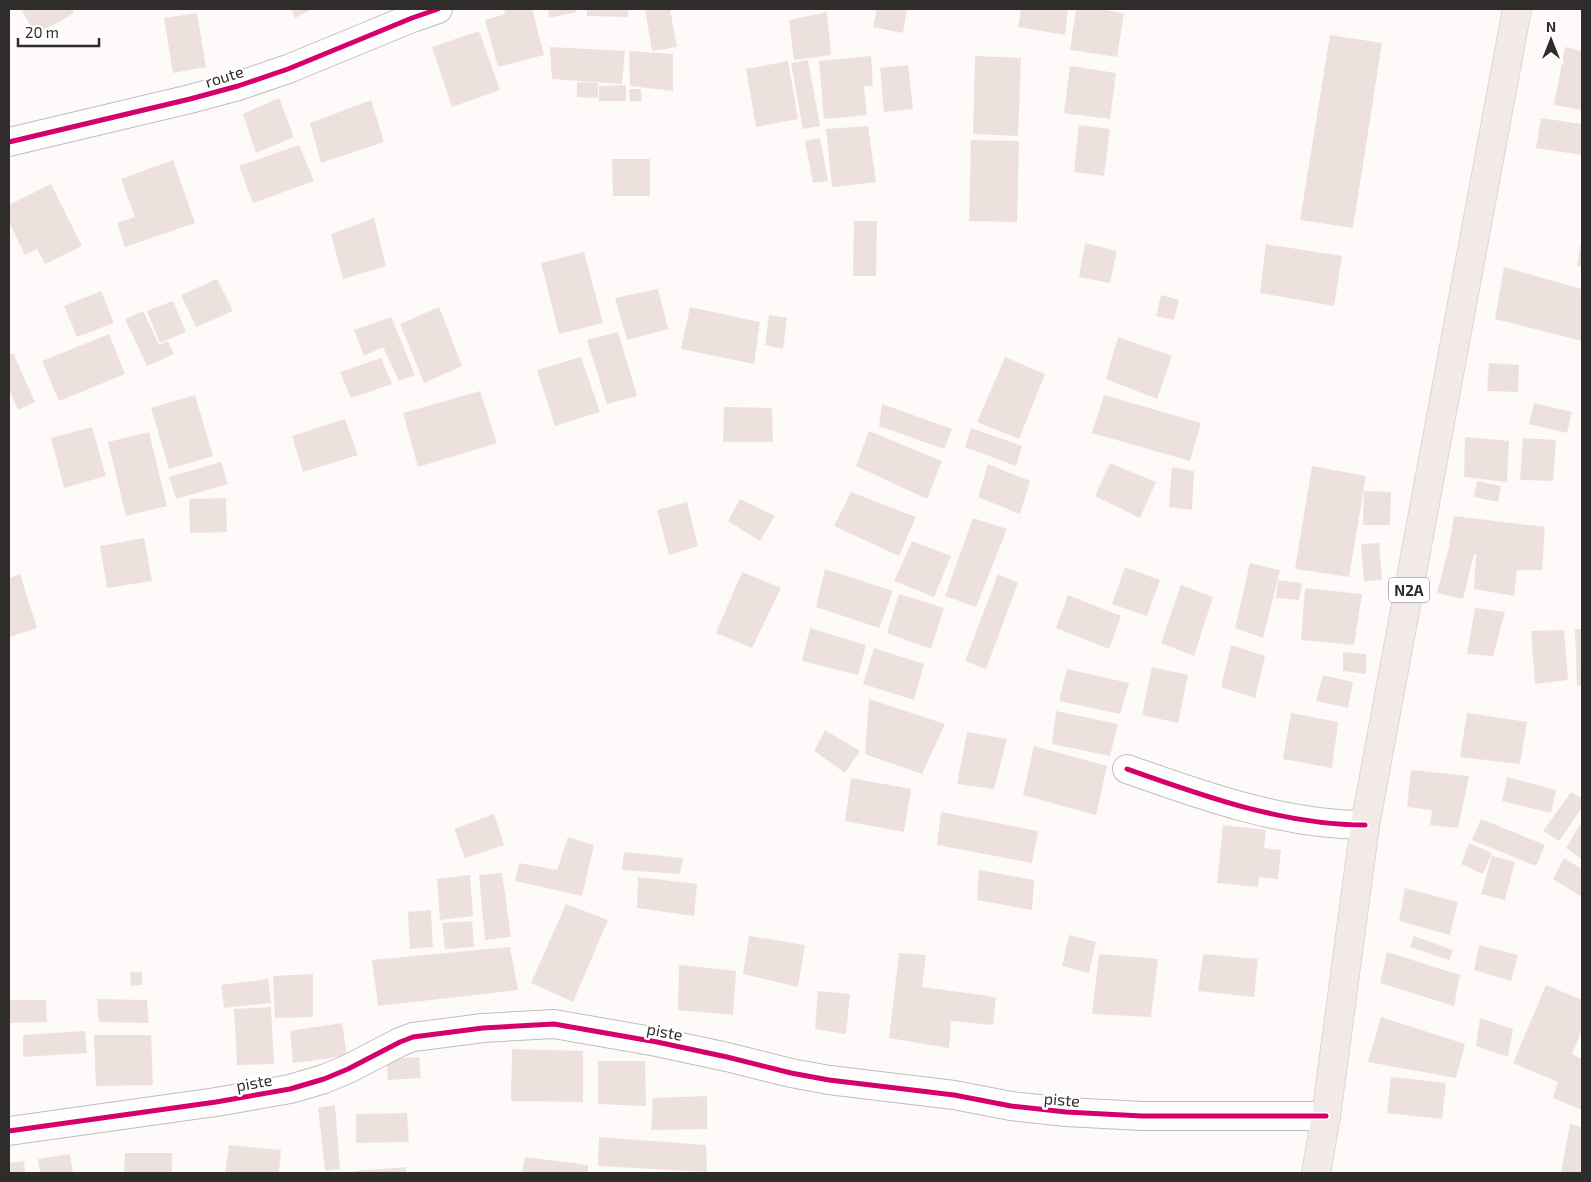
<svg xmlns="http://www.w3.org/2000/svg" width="1591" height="1182" font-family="'Exo 2',sans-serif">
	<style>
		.building { fill: #ede1de }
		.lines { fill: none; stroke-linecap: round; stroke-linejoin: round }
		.street-casing { stroke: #c0bdbc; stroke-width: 30 }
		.highway-casing { stroke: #dad8d7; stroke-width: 30 }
		.street { stroke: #fffefe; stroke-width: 28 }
		.highway { stroke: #f3e9e7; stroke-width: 28 }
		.cycleway-casing { stroke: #fff; stroke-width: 8 }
		.cycleway { stroke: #d6006c; stroke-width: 5 }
		.labels { text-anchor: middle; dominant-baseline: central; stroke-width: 5; stroke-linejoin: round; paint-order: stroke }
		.shield { fill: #fff; stroke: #6d6c6b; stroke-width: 1 }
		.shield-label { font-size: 15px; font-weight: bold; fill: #2f2d2c }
		.street-label { font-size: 16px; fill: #2f2d2c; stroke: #fff }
	</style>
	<rect width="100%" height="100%" fill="#fefaf9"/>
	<path class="building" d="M21,9H72L74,13L36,35Z
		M291,9H312L295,18Z
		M504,9H532L544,55L498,67L485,20L505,14Z
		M548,9H576V12L549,18Z
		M587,9H628V17L587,16Z
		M645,9H670L677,47L652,51Z
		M877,9H907L903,33L873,27Z
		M1021,9H1068L1065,35L1018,27Z
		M1076,9H1098L1124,13L1117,57L1070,50Z
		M827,12L831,55L794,60L789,20Z
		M197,13L206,67L173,73L164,18Z
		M479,31L500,90L452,107L432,47Z
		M1330,35L1382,43L1353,228L1300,220Z
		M550,47L625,51L622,84L552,79Z
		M1565,47L1582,51V110L1554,105Z
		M629,51L673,54V91L630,86Z
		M871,56L873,86H864L867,115L824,119L819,61Z
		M975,56L1021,58L1018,136L973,134Z
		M808,60L820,126L803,129L791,63Z
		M788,61L798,119L756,127L746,69Z
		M908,65L913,109L884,112L880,68Z
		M1070,66L1116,73L1110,119L1064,113Z
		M577,82L598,83V98L577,97Z
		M626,85V101H599V86Z
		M629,89H641L642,101L630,102Z
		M279,98L294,137L256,153L243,114Z
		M371,100L384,142L321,163L310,123Z
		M1541,118L1582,124V155L1536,148Z
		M1079,125L1110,129L1104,176L1074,172Z
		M868,126L876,182L832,187L826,129Z
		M820,138L828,181L813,183L805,141Z
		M971,140L1019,141L1017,222L969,221Z
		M299,145L314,181L253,203L239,166Z
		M612,159H650V196H613Z
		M173,160L195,223L125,247L117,223L135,217L121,179Z
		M51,184L82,246L45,264L37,249L25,255L9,222V205Z
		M374,218L386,266L343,279L331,234Z
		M854,221H877L876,276H853Z
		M1581,241H1582V267L1577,266Z
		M1085,243L1117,251L1110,283L1079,277Z
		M1266,244L1342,256L1334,306L1260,293Z
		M584,252L603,323L559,334L541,263Z
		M1504,267L1582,289V341L1495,319Z
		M217,279L233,311L196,327L181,295Z
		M658,289L668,329L627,340L615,298Z
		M101,291L114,323L77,337L64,306Z
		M1161,295L1179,300L1174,320L1156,316Z
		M173,301L186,332L160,343L147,311Z
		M439,307L462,366L424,383L400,324Z
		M690,307L760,322L754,364L681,349Z
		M143,311L159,345L168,341L174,354L147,366L125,319Z
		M769,315L787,318L783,349L765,345Z
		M391,317L415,375L399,381L383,347L364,356L354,330Z
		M618,332L637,396L607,404L587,340Z
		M109,334L125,374L59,401L42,361Z
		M1118,337L1172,356L1157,399L1106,379Z
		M13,353L35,402L18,410L9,390V355Z
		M581,357L600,412L555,426L537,370Z
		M1005,357L1045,374L1019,439L977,422Z
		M381,358L392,384L351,398L340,372Z
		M1489,363L1519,365L1518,392L1487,391Z
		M480,391L497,443L418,467L403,413Z
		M195,395L213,456L169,469L151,408Z
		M1104,395L1201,423L1190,461L1092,433Z
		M1534,403L1572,412L1567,433L1529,424Z
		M882,404L952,429L944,449L879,426Z
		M724,407L772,408L773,442H723Z
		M345,419L358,455L303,472L292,436Z
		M92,427L106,476L64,488L51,438Z
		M971,428L1022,446L1016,466L965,447Z
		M869,431L942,461L927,499L856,466Z
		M149,432L167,506L126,516L108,442Z
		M1465,437L1509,441L1507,482L1464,477Z
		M1523,438L1556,440L1553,481L1520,480Z
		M221,462L228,484L176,499L169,477Z
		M1110,463L1156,482L1140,518L1095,496Z
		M988,464L1030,481L1020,514L978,497Z
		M1312,466L1366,476L1349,577L1295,569Z
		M1172,467L1194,471L1192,510L1169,507Z
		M1477,481L1501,486L1498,502L1474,497Z
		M1364,491L1391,492L1390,525H1363Z
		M851,492L916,517L899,556L834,526Z
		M226,498L227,532L190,533L189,499Z
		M740,499L775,516L760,541L728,521Z
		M687,502L698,546L669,555L657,510Z
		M1454,516L1545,527L1542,570H1517L1514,596L1474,589L1476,554H1474L1463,599L1437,593L1449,547Z
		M973,518L1007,529L976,607L945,596Z
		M144,538L152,581L107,588L100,546Z
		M912,541L951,556L934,597L894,581Z
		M1379,543L1382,580L1364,581L1361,544Z
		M1250,563L1280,570L1263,638L1235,628Z
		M1125,567L1160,580L1147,616L1112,604Z
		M825,569L893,591L879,628L816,607Z
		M742,572L781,588L752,648L716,633Z
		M20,574L37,628L9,637V578Z
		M998,574L1018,583L986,669L965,661Z
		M1278,580L1302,583L1299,600L1276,598Z
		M1181,585L1213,597L1194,656L1161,643Z
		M1305,588L1362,594L1354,645L1301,640Z
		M899,594L944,608L931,649L887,633Z
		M1068,595L1121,616L1109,649L1056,628Z
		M1475,608L1505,612L1493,656L1467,654Z
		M810,628L866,645L858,675L802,661Z
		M1575,629H1582V685L1577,686Z
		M1564,630L1568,680L1535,684L1531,631Z
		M1231,645L1265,656L1255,698L1221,687Z
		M874,648L924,664L914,700L863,684Z
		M1343,652L1366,654V674L1343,671Z
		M1152,667L1188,675L1178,723L1142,715Z
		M1067,669L1129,683L1120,714L1059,701Z
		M1323,675L1353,682L1348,708L1316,701Z
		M869,699L945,724L922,774L865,754Z
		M1056,711L1118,724L1110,756L1052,744Z
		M1291,713L1338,722L1332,768L1283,759Z
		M1467,713L1527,722L1520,764L1460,757Z
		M825,730L860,751L845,773L814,751Z
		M967,732L1007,739L994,789L957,784Z
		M1034,746L1107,766L1096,815L1023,795Z
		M1411,770L1469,776L1458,828L1430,825L1432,810L1407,807Z
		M1507,777L1556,790L1551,813L1502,801Z
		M851,778L911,789L904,832L845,821Z
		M1571,792L1582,798V808L1559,841L1543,831Z
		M941,812L1038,831L1032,863L937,845Z
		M494,814L504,845L465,858L454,829Z
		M1481,819L1545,845L1536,866L1472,840Z
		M1582,821V857L1581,859L1566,848Z
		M1223,825L1266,830L1264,848L1281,850L1278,879L1259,877L1258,887L1217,883Z
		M568,837L594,845L582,896L515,881L519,863L557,870Z
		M1469,843L1492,853L1483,874L1461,864Z
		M624,852L683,858L680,874L622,870Z
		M1492,856L1515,862L1505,900L1481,894Z
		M1564,858L1582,869V897L1553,879Z
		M979,870L1034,880L1032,910L977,900Z
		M502,873L511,937L485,940L479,875Z
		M470,875L473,916L440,920L437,879Z
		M638,877L697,884L694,916L637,908Z
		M1405,888L1458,902L1450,935L1399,921Z
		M566,904L608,920L573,1002L531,983Z
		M431,910L433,947L410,949L408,912Z
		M472,921L474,947L445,949L442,923Z
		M1069,935L1096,942L1089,973L1062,966Z
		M749,936L805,945L798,987L743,974Z
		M1414,936L1453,950L1449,960L1410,947Z
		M1479,945L1518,955L1511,981L1474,970Z
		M510,947L518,990L378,1006L372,960Z
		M1387,952L1460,975L1454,1006L1380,983Z
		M899,953L926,955L922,987L996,997L993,1025L951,1021L949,1048L889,1038Z
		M1099,954L1158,959L1151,1017L1092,1014Z
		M1203,954L1258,959L1254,997L1198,991Z
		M679,965L736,971L733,1015L678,1010Z
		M130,972H142V985L131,986Z
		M313,974V1017L275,1018L273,976Z
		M268,979L271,1003L224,1008L221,985Z
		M1546,985L1582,1000V1030L1572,1054L1582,1059V1110L1553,1098L1558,1082L1513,1063Z
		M818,991L850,994L846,1034L815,1029Z
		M97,999L147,1000L149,1023L99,1022Z
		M9,1000H46L47,1022L9,1023Z
		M271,1007L274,1064L237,1065L234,1009Z
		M1381,1017L1465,1044L1456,1078L1368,1062Z
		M1480,1018L1513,1029L1508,1057L1476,1046Z
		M342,1023L347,1056L293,1063L290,1031Z
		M85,1031L87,1053L23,1057V1035Z
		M94,1035H151L153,1085L96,1086Z
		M512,1049L583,1051V1102L511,1101Z
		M419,1057L421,1078L388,1080L387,1059Z
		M598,1061H645L646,1106L598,1104Z
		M1391,1077L1446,1083L1442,1119L1387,1113Z
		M707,1096V1129L651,1130L653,1098Z
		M335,1105L340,1169L325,1171L318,1108Z
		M407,1113L409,1142L356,1143V1114Z
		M1570,1124L1582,1127V1173H1561Z
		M599,1137L706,1145L707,1172L598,1166Z
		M229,1145L281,1150L279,1173H225Z
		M125,1153H172V1173H124Z
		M70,1154L73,1173H40L38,1159Z
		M525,1157L588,1165V1173H522Z
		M24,1161L25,1173H9V1163Z
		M406,1167V1173H354V1171Z"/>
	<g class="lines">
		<defs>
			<path id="street" d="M9,142L190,99L238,86L288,69L412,18L438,9
				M1127,769C1203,796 1284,825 1365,825
				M9,1131L216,1102L290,1089L324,1079L348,1069L400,1042L413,1037L483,1028L554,1024L657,1042L727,1057L791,1073L829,1080L954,1095L1011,1106L1066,1112L1142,1116H1326"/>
			<path id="highway" d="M1316,1173L1326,1116L1365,825L1517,9"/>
		</defs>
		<use href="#street" class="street-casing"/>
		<use href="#highway" class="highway-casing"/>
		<use href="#street" class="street"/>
		<use href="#highway" class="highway"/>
		<defs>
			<path id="cycleway" d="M9,142L190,99L238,86L288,69L412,18L438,9
				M1127,769C1203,796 1284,825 1365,825
				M9,1131L216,1102L290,1089L324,1079L348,1069L400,1042L413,1037L483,1028L554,1024L657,1042L727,1057L791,1073L829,1080L954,1095L1011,1106L1066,1112L1142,1116H1326"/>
		</defs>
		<use href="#cycleway" class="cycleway-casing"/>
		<use href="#cycleway" class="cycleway"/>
	</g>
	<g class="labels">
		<rect class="shield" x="1389" y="577.5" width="40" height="25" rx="4"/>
		<g class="shield-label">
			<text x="1409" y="590">N2A</text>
		</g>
		<g class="street-label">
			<text transform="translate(224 76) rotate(-17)">route</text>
			<text transform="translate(665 1031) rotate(11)">piste</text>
			<text transform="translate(254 1082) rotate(-10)">piste</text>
			<text transform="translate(1062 1099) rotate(5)">piste</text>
		</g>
	</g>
	<rect width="1591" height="1182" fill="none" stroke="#2f2d2c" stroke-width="20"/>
	<g transform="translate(1551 40)" stroke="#ffffff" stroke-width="4" paint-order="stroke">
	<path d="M0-4L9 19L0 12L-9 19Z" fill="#2f2d2c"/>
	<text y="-8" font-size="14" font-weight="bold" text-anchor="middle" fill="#2f2d2c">N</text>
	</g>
	<path d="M18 38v8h81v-8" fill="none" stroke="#2f2d2c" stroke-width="2.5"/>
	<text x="25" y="38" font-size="15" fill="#2f2d2c" stroke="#ffffff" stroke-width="4" paint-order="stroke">20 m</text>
</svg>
